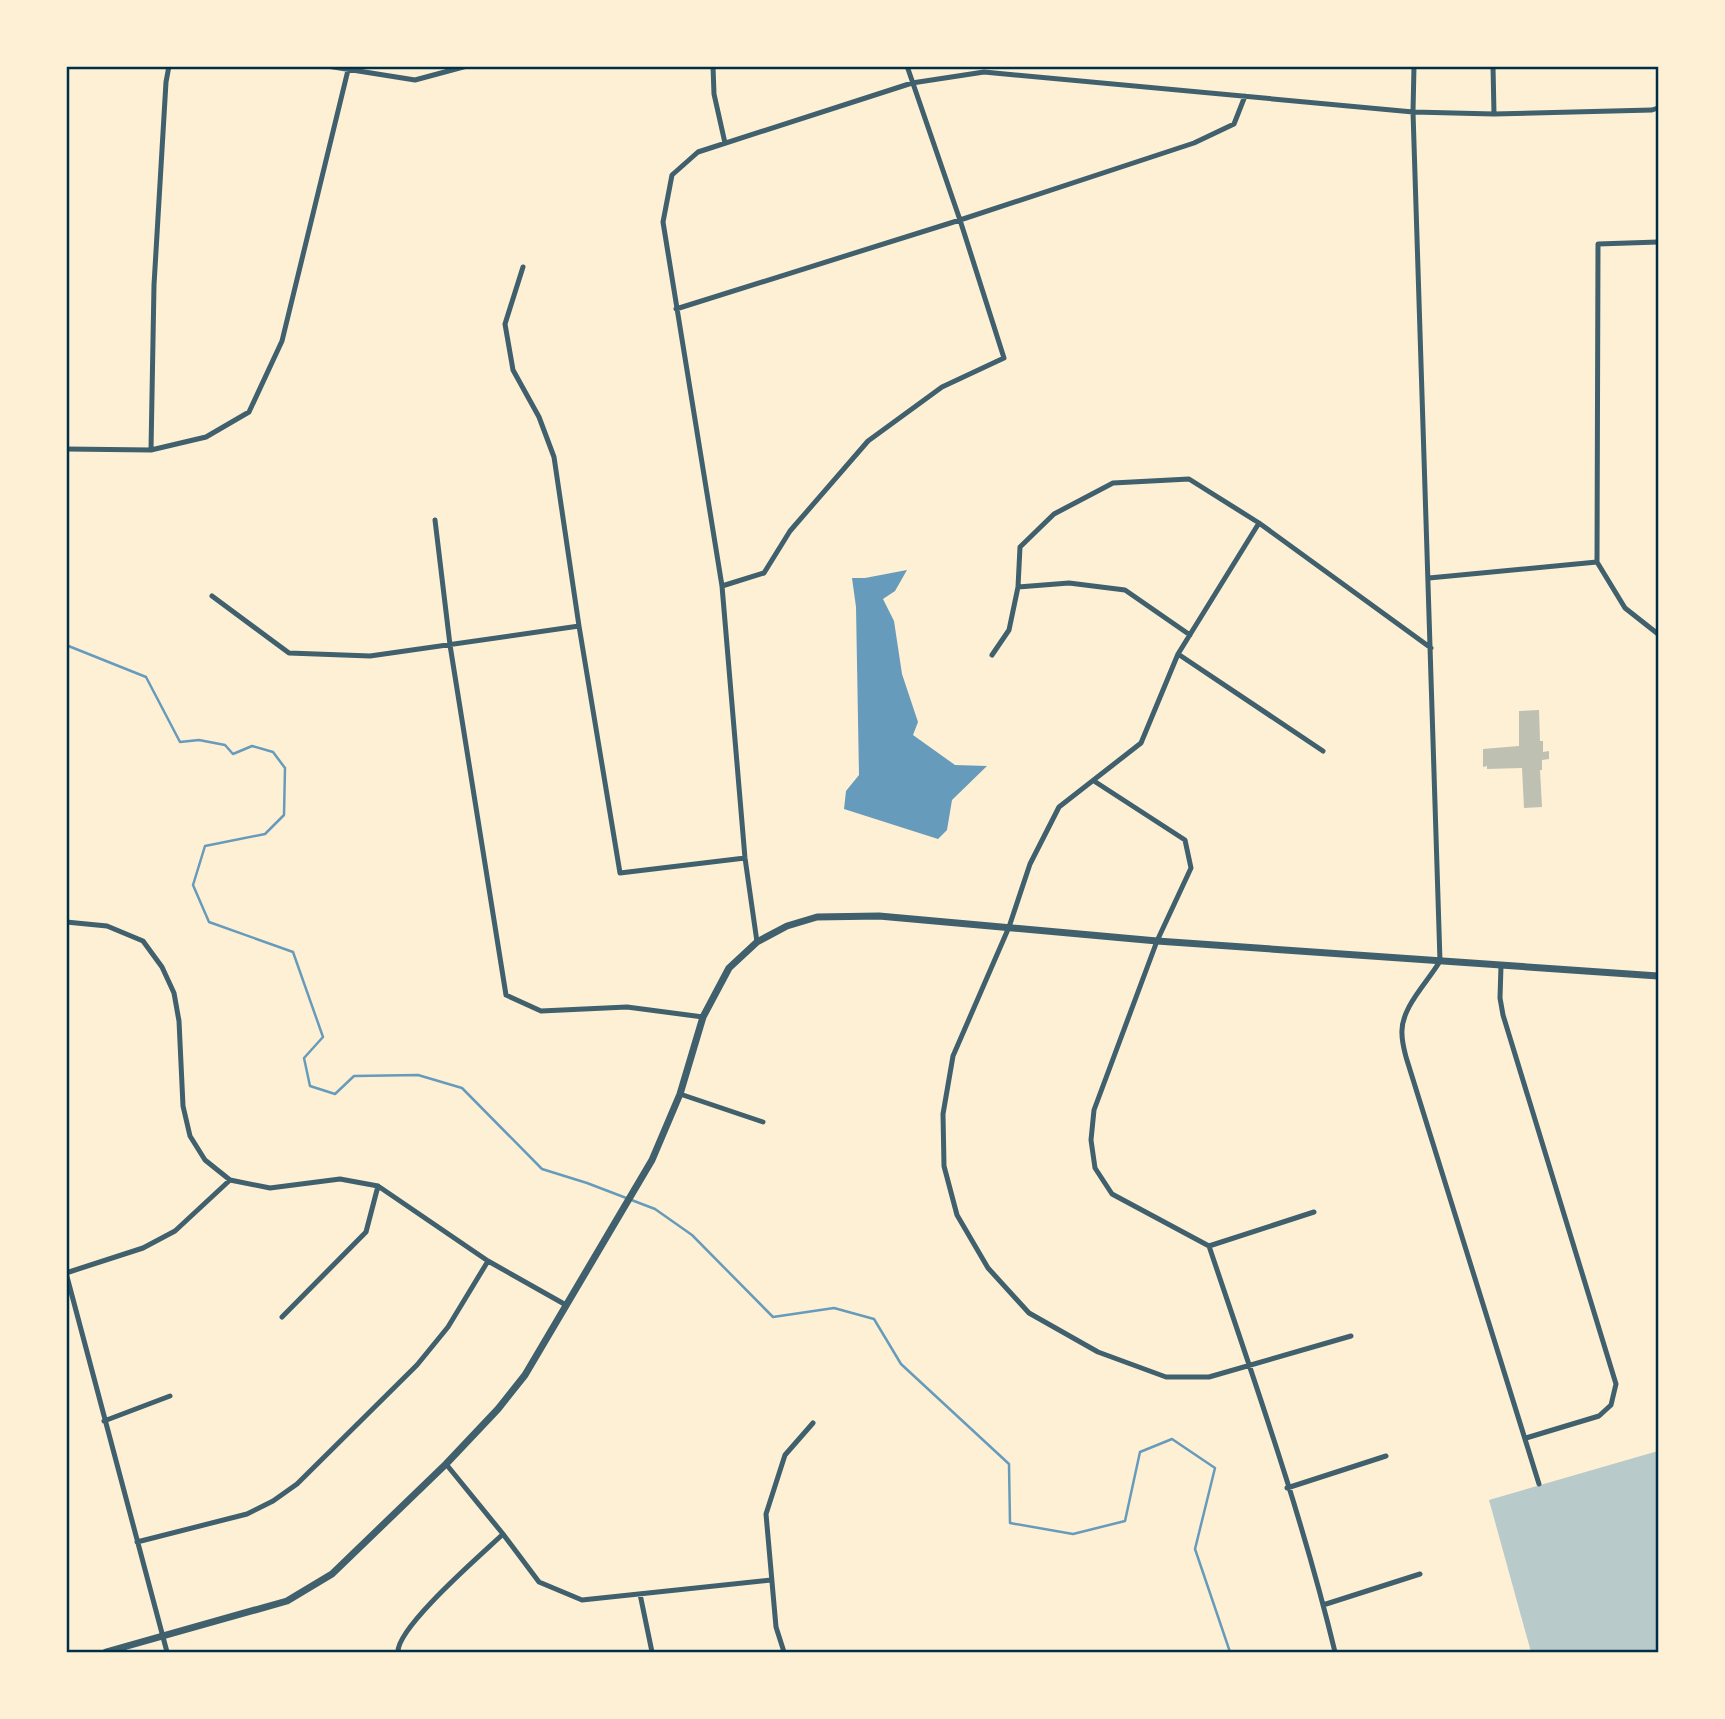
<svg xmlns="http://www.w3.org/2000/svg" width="1725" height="1719" font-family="Ubuntu,sans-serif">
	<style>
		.green { fill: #b9caca }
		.water { fill: #669bbc }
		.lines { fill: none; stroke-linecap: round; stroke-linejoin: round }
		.stream { stroke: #669bbc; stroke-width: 2.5 }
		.building { fill: #bec0b2 }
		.minor { stroke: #3f606c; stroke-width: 5 }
		.tertiary { stroke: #3f606c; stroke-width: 7 }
		.neatline { fill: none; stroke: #003049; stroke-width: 2.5 }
	</style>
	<rect width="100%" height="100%" fill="#fdf0d5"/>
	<path class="green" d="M1658,1451V1652H1531L1489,1500Z"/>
	<path class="water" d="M907,570L895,591L883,599L894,621L902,674L918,722L913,735L955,765L987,766L952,800L947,830L938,839L844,809L846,791L859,775L856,607L852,578H865Z"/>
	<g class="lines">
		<path class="stream" d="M66,645L146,677L180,742L199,740L225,745L233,754L252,746L273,752L285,768L284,815L265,834L205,846L193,885L209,922L293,952L323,1037L304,1058L310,1086L335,1094L354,1076L418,1075L462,1088L542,1169L587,1183L655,1209L692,1235L773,1317L834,1308L874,1319L901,1364L1009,1464L1010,1523L1073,1534L1125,1521L1140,1452L1172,1439L1215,1468L1195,1549L1230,1652"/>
	</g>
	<path class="building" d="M1539,710L1540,741H1543V752L1549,751V759L1542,760V770H1540L1542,807L1524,808L1522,768L1487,769V766L1483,767V749L1519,746V711Z"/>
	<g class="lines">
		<path class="minor" d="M327,66L415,80L467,66
			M713,66L714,94L725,143
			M1414,66L1413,112L1440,961C1428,982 1400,1008 1402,1034C1402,1042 1404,1049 1406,1057L1539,1484
			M1493,66L1494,114
			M523,267L505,324L513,370L539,417L554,457L579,626L620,873L745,858
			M676,309L960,220L1194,143L1234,124L1245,96
			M66,449L151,450L206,437L249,412L282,341L349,66
			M151,450L154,285L166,82L169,66
			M435,520L450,645L506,995L541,1011L627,1007L703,1017
			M1259,523L1178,654L1141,743L1059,807L1030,864L1009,927L953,1056L943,1114L944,1166L957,1215L988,1268L1029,1313L1098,1352L1166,1377H1209L1351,1336
			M1597,562L1598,244L1658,242
			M1597,562L1625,608L1658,634
			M1429,578L1597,562
			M722,586L764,573L790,531L868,441L942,387L1004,358L960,220L907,66
			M1018,587L1069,583L1125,590L1190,635
			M212,596L289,653L370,656L579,626
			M1178,654L1323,751
			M992,655L1009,630L1018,587L1020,547L1054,514L1113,483L1189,479L1259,523L1431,648
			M1094,781L1185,840L1191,868L1157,941L1094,1110L1091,1140L1095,1168L1112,1194L1209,1246C1254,1380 1302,1515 1335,1652
			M66,922L107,926L143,941L162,967L174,993L179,1021L183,1106L190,1136L205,1160L230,1180L270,1188L340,1179L378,1186L488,1261L566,1305
			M757,942L745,858L722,586L663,222L672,175L698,152L912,83L984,72L1413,112L1494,114L1652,110L1658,108
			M1501,966L1500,998L1503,1015L1616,1384L1611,1405L1599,1416L1526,1438
			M680,1094L763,1122
			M1209,1246L1314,1212
			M66,1273L167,1652
			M66,1273L143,1248L175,1231L230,1180
			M282,1317L366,1232L378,1186
			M104,1421L170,1396
			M446,1464L503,1534L539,1582L582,1600L771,1580
			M1287,1488L1386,1456
			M137,1542L247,1514L273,1501L297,1484L417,1365L448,1327L488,1261
			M640,1594L652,1652
			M1323,1605L1420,1574
			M398,1652C397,1627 482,1554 503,1534
			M784,1652L776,1627L766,1514L785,1455L813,1423"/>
		<path class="tertiary" d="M106,1652L287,1601L332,1574L446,1464L498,1409L525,1375L652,1160L680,1094L703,1017L729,968L757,942L787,926L817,917L879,916L1157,941L1658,976"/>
	</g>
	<rect width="1725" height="1719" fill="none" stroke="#fdf0d5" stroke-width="136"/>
	<rect x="68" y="68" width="1589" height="1583" class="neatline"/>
</svg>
